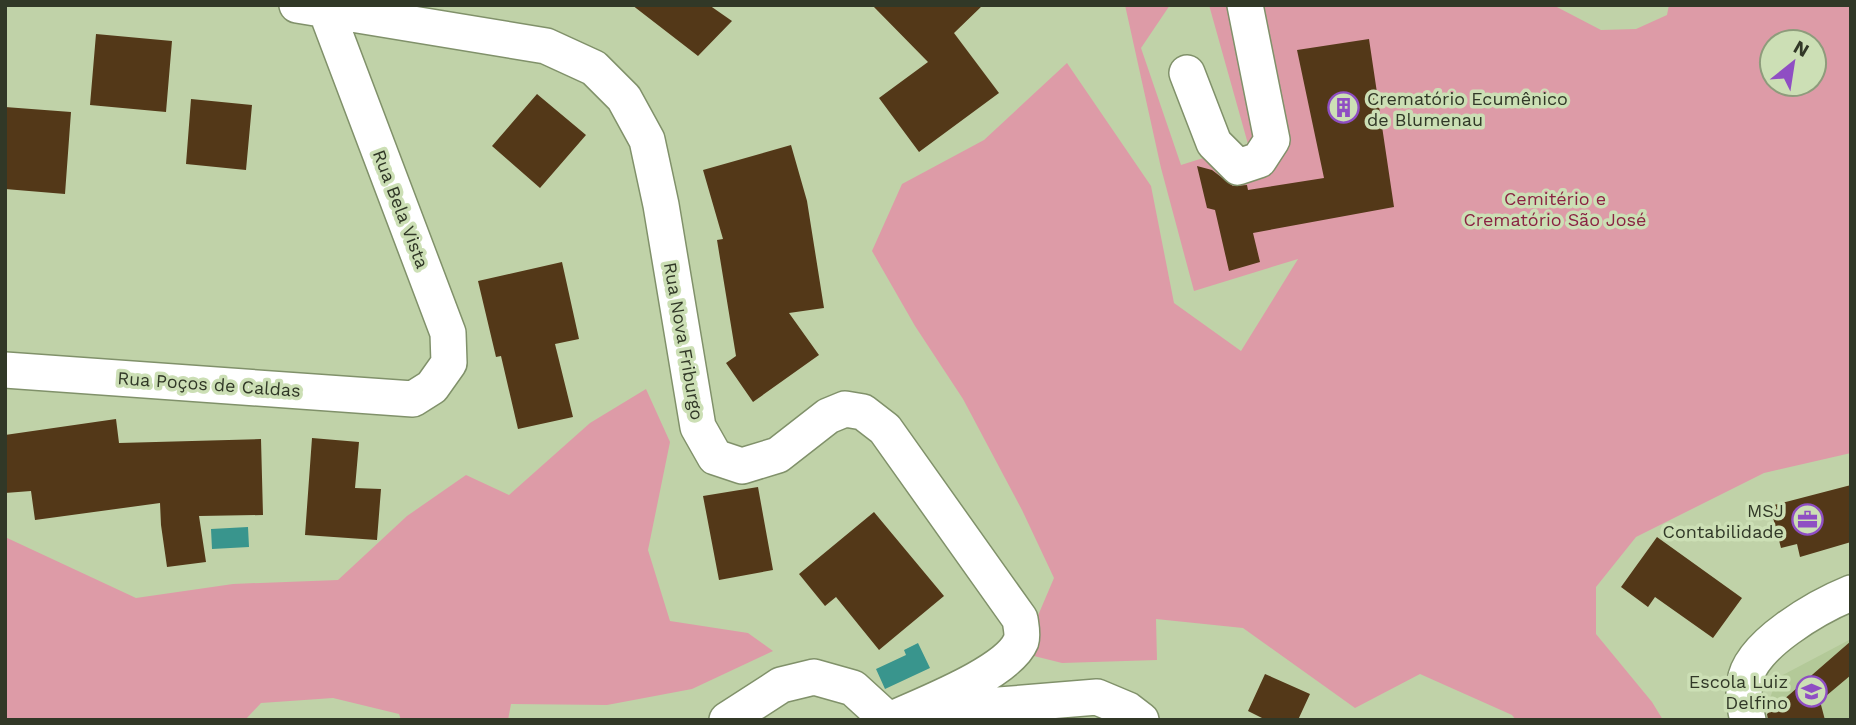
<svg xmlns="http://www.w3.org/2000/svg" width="1856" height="725" font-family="'Work Sans',sans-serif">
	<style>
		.built { fill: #b3c998 }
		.green { fill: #dd9ba7; fill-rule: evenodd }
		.water { fill: #39958d }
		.building { fill: #533818 }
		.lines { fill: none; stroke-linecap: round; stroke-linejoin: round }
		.minor-casing { stroke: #80916a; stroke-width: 38 }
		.minor { stroke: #fff; stroke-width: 35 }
		.labels { text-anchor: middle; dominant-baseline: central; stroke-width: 7; stroke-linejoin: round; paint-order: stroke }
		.poi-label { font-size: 18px; fill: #313827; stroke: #ccdfb5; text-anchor: end }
		.park-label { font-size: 18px; fill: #8a2342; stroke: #ccdfb5 }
		.street-label { font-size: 18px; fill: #313827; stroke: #ccdfb5 }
	</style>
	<rect width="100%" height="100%" fill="#c0d2a8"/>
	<path class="built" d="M1851,639V720H1774L1768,704L1777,678Z"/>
	<path class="green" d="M1125,5H1170L1141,48L1181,165L1248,144L1209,5H1553L1601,30L1636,29L1667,15L1669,5H1851V453L1764,473L1636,537L1596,587V634L1652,702L1663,720H1516L1512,715L1420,674L1355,708L1243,628L1156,619L1157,660L1062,663L1022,653L1054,578L1022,510L963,399L915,326L872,251L902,184L984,140L1067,63L1151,186L1174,303L1241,351L1298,259L1194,291L1161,168ZM1772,42H1814V84H1772Z
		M646,389L670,442L648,550L670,621L748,633L773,651L692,689L607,705L511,704L508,720H401L399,714L333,698L261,703L245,720H5V537L136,598L233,584L338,580L407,516L466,475L509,495L590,423Z"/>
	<path class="water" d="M248,527L249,547L212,549L211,529Z
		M918,643L930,668L885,689L876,669L906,655L904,650Z"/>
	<path class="building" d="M632,5H709L732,21L698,56Z
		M872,5H983L954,33L999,93L919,152L879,98L928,62Z
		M96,34L172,41L166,112L90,105Z
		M1369,39L1394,207L1253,233L1260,262L1229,271L1215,210L1207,208L1197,166L1212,170L1233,186L1247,185L1248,190L1324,178L1297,50Z
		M537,94L586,135L540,188L492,146Z
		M191,99L252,105L246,170L186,164Z
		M5,107L71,112L65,194L5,189Z
		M791,145L807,201L824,308L789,313L819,355L753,402L726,363L736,356L717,240L723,239L703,170Z
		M562,262L579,339L555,344L573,417L518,429L501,356L496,357L478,281Z
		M116,419L119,443L261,439L263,515L199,516L206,562L167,567L161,525L160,503L35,520L31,491L5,493V435Z
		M312,438L359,442L355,488L381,489L377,540L305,535Z
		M1851,485V542L1800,557L1797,544L1781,548L1770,506Z
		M758,487L773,570L719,580L703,496Z
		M874,512L944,596L879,650L836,597L825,606L799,574Z
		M1657,537L1742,598L1713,638L1655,597L1648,607L1621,587Z
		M1851,641V675L1820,701L1825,720H1768L1767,714Z
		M1265,674L1310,694L1298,720H1266L1248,711Z"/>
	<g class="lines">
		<defs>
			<path id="minor" d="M297,5L546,46L594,68L624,98L647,140L661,205L698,427L715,457L742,466L778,455L828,416L845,409L863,412L885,429L1020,619C1021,626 1023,635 1021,641C1008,673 922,705 890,720
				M1187,73L1214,143L1238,167L1259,160L1272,140L1245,5
				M5,370L413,399L432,387L449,363L448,333L324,5
				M727,720L781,685L814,677L853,688L888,720
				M948,720L953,716L999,705L1097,697L1128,710L1141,720
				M1748,720C1745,709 1743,693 1745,682C1749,645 1819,606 1851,593"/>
		</defs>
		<use href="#minor" class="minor-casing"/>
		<use href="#minor" class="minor"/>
	</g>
	<defs>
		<symbol id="building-ring" viewBox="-11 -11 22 22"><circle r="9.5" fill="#ccdfb5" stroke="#8f4ec3" stroke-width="1.5"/><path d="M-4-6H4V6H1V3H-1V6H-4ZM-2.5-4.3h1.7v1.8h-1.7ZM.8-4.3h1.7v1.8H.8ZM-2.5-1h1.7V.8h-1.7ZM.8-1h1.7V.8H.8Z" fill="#8f4ec3"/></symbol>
		<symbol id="office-ring" viewBox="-11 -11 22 22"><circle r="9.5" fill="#ccdfb5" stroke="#8f4ec3" stroke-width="1.5"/><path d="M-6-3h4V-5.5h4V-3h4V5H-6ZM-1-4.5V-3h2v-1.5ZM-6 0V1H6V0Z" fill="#8f4ec3"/></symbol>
		<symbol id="school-ring" viewBox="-11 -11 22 22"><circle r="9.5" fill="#ccdfb5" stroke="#8f4ec3" stroke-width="1.5"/><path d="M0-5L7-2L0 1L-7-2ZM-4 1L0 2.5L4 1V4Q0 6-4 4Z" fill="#8f4ec3"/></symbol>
	</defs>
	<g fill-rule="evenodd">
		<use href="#building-ring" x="1326" y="90" width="35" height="35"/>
		<use href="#office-ring" x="1790" y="502" width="35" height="35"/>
		<use href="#school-ring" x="1794" y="674" width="35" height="35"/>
	</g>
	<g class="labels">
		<g class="poi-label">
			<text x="1367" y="98" text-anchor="start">Crematório Ecumênico<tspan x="1367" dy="21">de Blumenau</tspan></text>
			<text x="1784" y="510">MSJ<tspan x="1784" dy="21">Contabilidade</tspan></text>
			<text x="1788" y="681">Escola Luiz<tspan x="1788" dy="21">Delfino</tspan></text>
		</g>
		<g class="park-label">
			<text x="1555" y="198">Cemitério e<tspan x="1555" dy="21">Crematório São José</tspan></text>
		</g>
		<g class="street-label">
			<text transform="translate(401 209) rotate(69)">Rua Bela Vista</text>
			<text transform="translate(684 341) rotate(80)">Rua Nova Friburgo</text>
			<text transform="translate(209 384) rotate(4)">Rua Poços de Caldas</text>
		</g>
	</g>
	<rect width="1856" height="725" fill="none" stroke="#313827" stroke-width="14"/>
	<g transform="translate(1793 63) rotate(30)"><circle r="33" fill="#ccdfb5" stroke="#8e9c7c" stroke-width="2"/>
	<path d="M0-5L12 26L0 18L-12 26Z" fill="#8f4ec3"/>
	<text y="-10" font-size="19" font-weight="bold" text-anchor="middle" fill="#313827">N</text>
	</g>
</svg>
